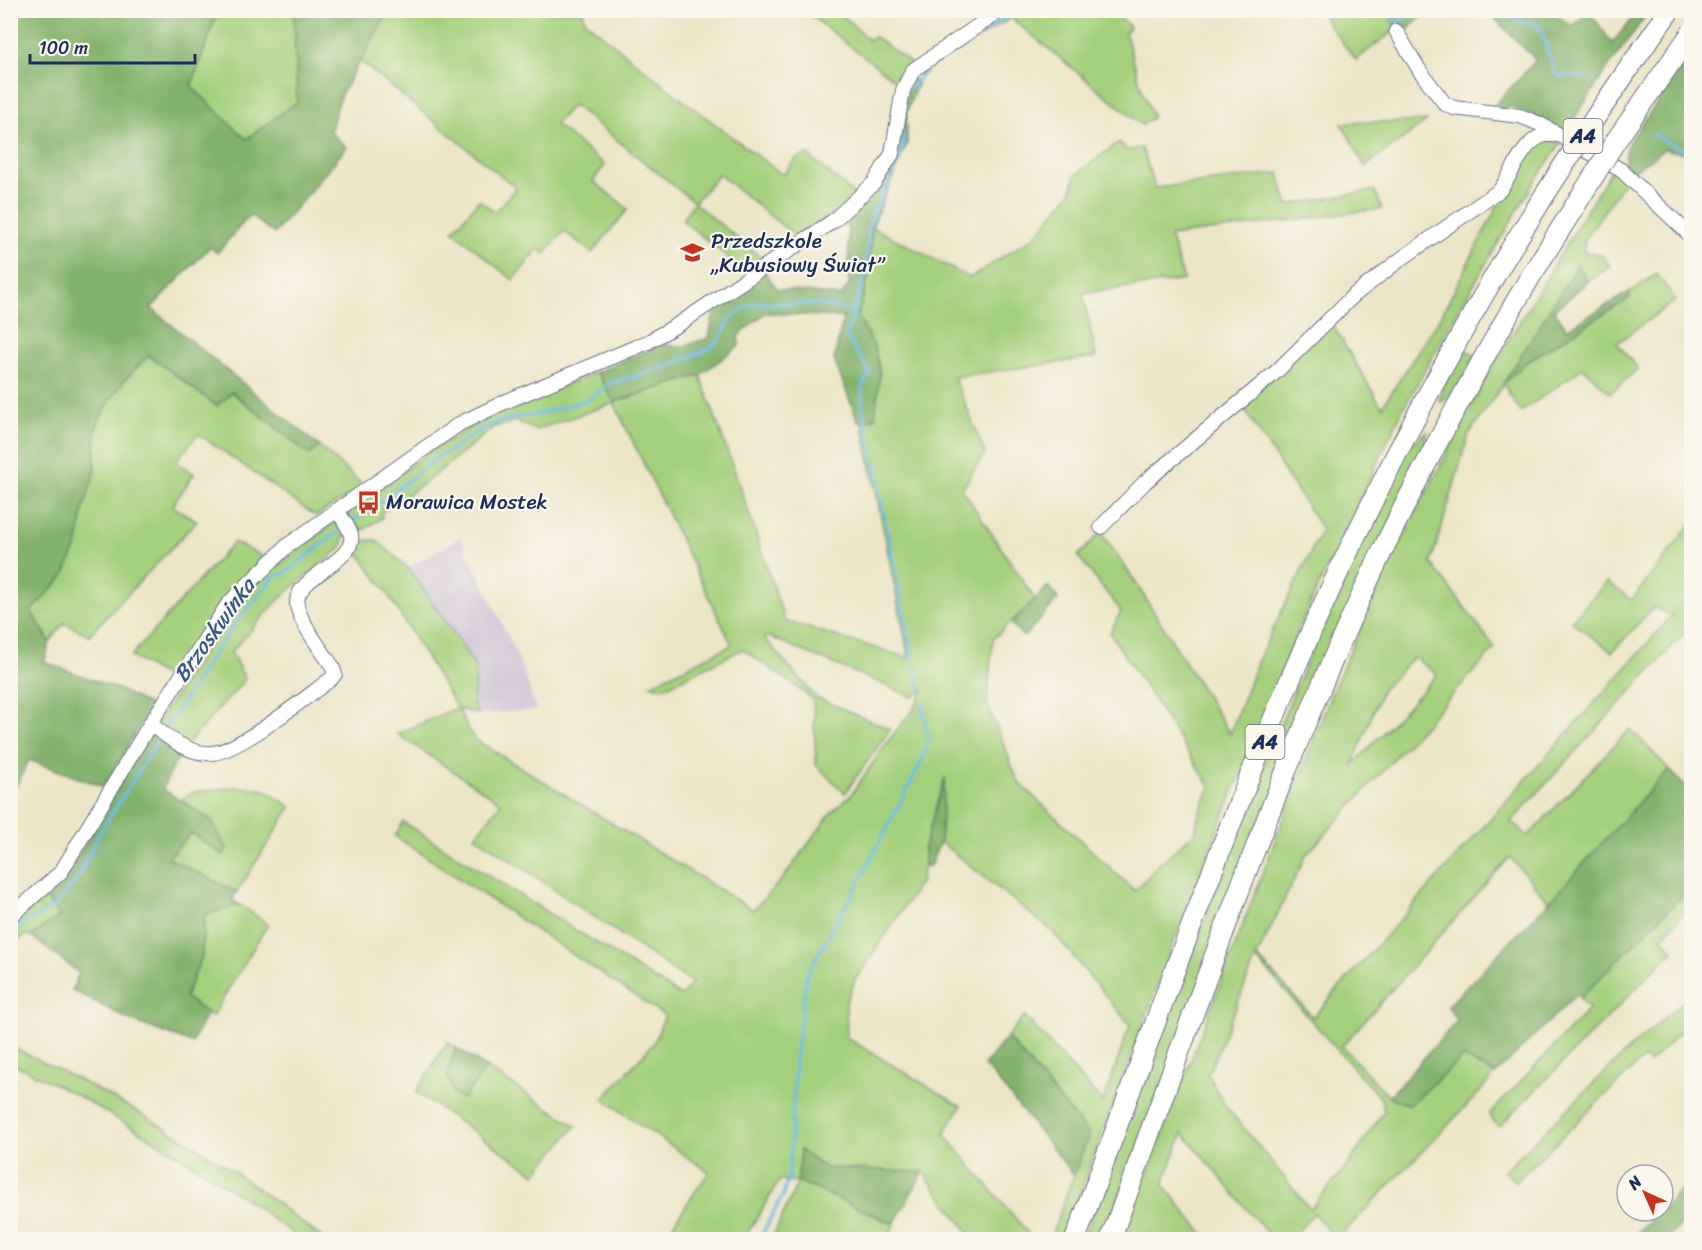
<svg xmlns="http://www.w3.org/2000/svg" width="1702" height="1250" font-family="Sriracha,sans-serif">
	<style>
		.industrial { fill: #cbbfd4 }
		.green { fill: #a4d07c; stroke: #60806d; stroke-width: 1.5; fill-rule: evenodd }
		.forest { fill: #83b26c; stroke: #4f7065; stroke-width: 1.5 }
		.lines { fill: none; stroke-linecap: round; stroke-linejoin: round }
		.stream { stroke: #72bbea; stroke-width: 3 }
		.minor-casing { stroke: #646f83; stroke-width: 16 }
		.highway-casing { stroke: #646f83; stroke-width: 22 }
		.minor { stroke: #fff; stroke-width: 14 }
		.highway { stroke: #fff; stroke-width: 20 }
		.highway-bridge-casing { stroke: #646f83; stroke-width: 22; stroke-linecap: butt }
		.highway-bridge { stroke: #fff; stroke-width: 20 }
		.labels { text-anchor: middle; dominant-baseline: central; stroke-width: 4.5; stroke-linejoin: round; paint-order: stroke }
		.shield { fill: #fbf7ec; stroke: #5e6b89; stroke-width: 1.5 }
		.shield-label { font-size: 20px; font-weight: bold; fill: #1b2f5e }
		.poi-label { font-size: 21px; fill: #1b2f5e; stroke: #fbf7ec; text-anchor: start }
		.water-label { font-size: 22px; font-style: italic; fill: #355988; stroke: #fbf7ec }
	</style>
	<rect width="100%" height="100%" fill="#fbf7ec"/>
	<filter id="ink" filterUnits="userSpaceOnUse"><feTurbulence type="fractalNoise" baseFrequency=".0167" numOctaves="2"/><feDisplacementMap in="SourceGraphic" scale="12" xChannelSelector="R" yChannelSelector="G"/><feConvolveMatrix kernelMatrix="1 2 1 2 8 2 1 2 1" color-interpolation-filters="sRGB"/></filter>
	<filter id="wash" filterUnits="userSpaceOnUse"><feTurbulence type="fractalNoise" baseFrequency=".008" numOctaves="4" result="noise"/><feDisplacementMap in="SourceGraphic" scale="24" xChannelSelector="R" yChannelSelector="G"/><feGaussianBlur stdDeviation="1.35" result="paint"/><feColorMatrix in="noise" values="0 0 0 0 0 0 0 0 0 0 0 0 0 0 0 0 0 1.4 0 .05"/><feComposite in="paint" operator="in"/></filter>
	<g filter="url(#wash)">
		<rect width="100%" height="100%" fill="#ece5c7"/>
		<path class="industrial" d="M460,538L487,591L522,667L536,710L478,714L473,704L476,668L449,626L408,568Z"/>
		<path class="green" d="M218,11H294L297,102L246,139L191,86Z
			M389,11H583L585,21L676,95L783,175L795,159L807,154L856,196L835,213L795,236L719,174L694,203L762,258L744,270L682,220L694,202L573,105L555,124L605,165L593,181L628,209L592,253L564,231L545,254L538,249L513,280L453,231L479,200L495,212L516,188L360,61Z
			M805,11H838L869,40L875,37L912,64L897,74V82Z
			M1010,11H1115L1130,27L1125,32L1141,87L1153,117L1142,125L1011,18L931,66L922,76L917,73Z
			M1337,11H1400L1390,19L1397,28L1356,60L1323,17Z
			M1427,121L1365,167L1342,124C1370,120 1399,123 1427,121Z
			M1545,139L1561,143L1533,184L1458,311L1402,411L1303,619L1187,906L1063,1239H1050L1089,1134L1007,1037L1024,1016L1103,1102L1130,1025L1052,931L940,842L944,781L924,847V866L920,883L854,982L846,1003L847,1038L961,1106L944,1134L1033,1239H973L923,1172L825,1168L800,1150L798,1181L894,1224L889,1239H772L798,1182L780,1180L744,1239H663L709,1172L603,1099L653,1044L665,1016L395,836L403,822L681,996L692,983L475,836L501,803L397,734L457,708L388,594L354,547L359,541L376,540L408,568L449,626L476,668L473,704L478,714L458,709L474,739L753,910L784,877L831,813L850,796L894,733L913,710L924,689L913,697L770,637L764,638L817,698L890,729L845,793L816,765L813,699L743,649L663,688L650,685L732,645L614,403L536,430L516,421L494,427L430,479L381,513L382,518L363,530H356L345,536L341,548L282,596L231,652L245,679C226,704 200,725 183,751L152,730L226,618L257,581L433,449L496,413L597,372L615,402L700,375L737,478L785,621L909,658L862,422L875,417V349L858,316L869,273L872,227L970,278L1034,237L1072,191L1075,175L1119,142L1127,150L1142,148L1155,188L1279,173L1287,205L1375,190L1382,209L1170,236L1184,280L1083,293L1096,357L954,377L985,453L962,489L1035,599L993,639L987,703L1019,783L1135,891L1158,865L1195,832L1198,817L1210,786L1110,633L1121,611L1078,556L1101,532L1134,580L1230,734L1258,660L1322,529L1242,406L1331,322L1382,407L1441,316L1519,164Z
			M1612,169L1626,179L1585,239L1583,251L1602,255L1610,266L1588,282L1578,265L1506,381L1526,362L1630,298L1629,292L1657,274L1676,300L1617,343L1638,369L1610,393L1583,368L1521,412L1503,384L1469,434L1431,563L1495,648L1306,855L1257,956L1313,1017L1673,615L1653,608L1612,652L1571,621L1607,582L1632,600L1691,524V626L1511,822L1528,836L1630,729L1669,769L1549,902L1510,857L1342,1046L1389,1097L1409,1105L1463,1057L1495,1074L1478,1094L1340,1236L1343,1239H1335L1314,1213L1291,1239H1272L1183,1133L1163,1184L1207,1239H1146L1143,1235L1140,1239L1122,1240L1332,692L1385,572L1488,374ZM1414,657L1437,675L1352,766L1382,690ZM1256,958L1381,1099L1384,1111L1347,1166L1310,1209L1224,1104L1208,1075Z
			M1464,349L1475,355L1458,386L1442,402L1439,401L1442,389Z
			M148,355L217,406L231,392L309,454L319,446L364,486L316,516L198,434L176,461L194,474L172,506L197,521L89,635L64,623L50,642L31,611L64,576L78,543L83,510L95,471L96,427L105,409L123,382Z
			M1427,432L1424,455L1101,1239L1082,1240L1271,747L1336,592L1407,447Z
			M234,542L264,557L218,607L168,678L131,656Z
			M235,787L265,790L291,807L237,892L168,858L191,833L223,855L211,820L181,799L194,792Z
			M1688,890L1691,893V907L1662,937L1673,951L1499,1127L1489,1115L1589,1009L1580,998Z
			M45,897L60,915L31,936L25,935L11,948V926Z
			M240,905L268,924L212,1017L185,997L202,956L204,914Z
			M1691,995V1021L1649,1063L1644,1058L1515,1182L1504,1171L1630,1048Z
			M447,1042L576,1126L535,1174L416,1092Z
			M10,1046C86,1082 160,1122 229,1168C262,1190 292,1216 324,1239H300L247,1200L174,1152L75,1094L11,1063Z"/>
		<path class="forest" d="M11,10L218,11L191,86L246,139L297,102L294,11H389L341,94L330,132L347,147L274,234L250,215L217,253L210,247L151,308L319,446L310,455L232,392L217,406L149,355L123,382L105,409L96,427L95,471L83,510L78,543L64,576L31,611L50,642L44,662L118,689L151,706L104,787L29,760L11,796Z
			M1400,11H1428L1403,34L1390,19Z
			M1487,11H1550L1572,26L1589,11L1612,43L1639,11H1649L1602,76L1565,133L1533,115L1512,107L1491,109L1536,60Z
			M1691,54V154L1664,149L1631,173L1625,165L1626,147Z
			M912,79L918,82L906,114L907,143L872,227L869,273L858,316L875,349L880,373L875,418L862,422L858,421L834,360L843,317L765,313L738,336L739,346L700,375L614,402L597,372L662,344L679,347L709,338L714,310L764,271L777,289L841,296L849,285L848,229L841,218L876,184Z
			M1578,265L1588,282L1554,310L1567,329L1629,292L1630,298L1526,362L1503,384Z
			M1048,586L1058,599L1024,637L1011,624Z
			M152,730L183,751L171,770L163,789L211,820L227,848L223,855L191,833L168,858L237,892L232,900L240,905L204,915L202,956L185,997L207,1013L192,1043L130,1020L72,990L79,973L31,936L60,916L45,897L70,869Z
			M1669,769L1691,793V893L1688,890L1580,998L1576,995L1495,1074L1463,1057L1410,1105L1389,1097L1457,1021L1448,1006L1549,902Z
			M945,777L940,842L930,866H924V847Z
			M1007,1037L1089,1134L1074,1175L995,1077L984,1066Z
			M456,1048L487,1068L463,1099L454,1095L447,1075Z
			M800,1150L826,1168L923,1172L894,1224L798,1181Z
			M1691,1180V1215L1667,1239H1631L1660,1211H1663V1208Z"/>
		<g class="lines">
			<path class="stream" d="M1388,10L1393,21H1400L1416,10
				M1494,10C1508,20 1524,20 1539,26L1555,72L1560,77L1574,75L1585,78
				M953,50L1019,10
				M911,88L926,69
				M1653,134L1680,149H1692
				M854,311L846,336L870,372L862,386V403L913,660
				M659,369L709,349L718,341L732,317L753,303L817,304L854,311L865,273L870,221L900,156L904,143L902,132
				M350,523L386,498L433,460L449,451L483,428L506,419L539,414L588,400L610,383L652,372
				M915,668L920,690
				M165,729C189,693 211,655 238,620C249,605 264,593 273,576L284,574L344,527
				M10,936L24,924L56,905L78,877L98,836L160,737
				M759,1240L783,1195L789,1174L796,1050L807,974L854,891L922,761L929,741L922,703"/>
		</g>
	</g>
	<g filter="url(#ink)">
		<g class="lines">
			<defs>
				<path id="minor" d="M1396,31L1420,71L1445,104L1454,108L1520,116L1540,124L1621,170L1692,237
					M1101,527L1145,482L1276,372L1353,296L1401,259L1500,190C1512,175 1524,139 1545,135C1549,135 1555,135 1559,135
					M150,724C168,737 189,755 212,753C240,751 306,697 331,679L335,674L332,666C324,653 295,617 297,601C299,575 356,561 351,535C349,527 341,517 337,510
					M10,917L61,872L150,724L228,604L288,545L459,424L507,401L648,342L682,322L833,221L874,183L892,154L903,90L913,70L1001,10"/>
				<path id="highway" d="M1075,1240C1145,1053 1211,863 1290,680C1351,537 1422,399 1501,265
					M1110,1240C1190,1026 1264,808 1359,601C1409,490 1468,384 1529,279"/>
			</defs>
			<use href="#minor" class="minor-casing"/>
			<use href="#highway" class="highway-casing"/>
			<use href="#minor" class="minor"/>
			<use href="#highway" class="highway"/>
			<defs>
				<path id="highway-bridge" d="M1501,265C1554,178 1610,93 1670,10
					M1529,279L1617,139L1692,32"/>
			</defs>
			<use href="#highway-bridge" class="highway-bridge-casing"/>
			<use href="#highway-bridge" class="highway-bridge"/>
		</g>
	</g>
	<defs>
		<symbol id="school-bare" viewBox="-9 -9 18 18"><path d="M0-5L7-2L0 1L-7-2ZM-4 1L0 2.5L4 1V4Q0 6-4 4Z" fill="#c8321e" stroke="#fbf7ec" stroke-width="2.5" paint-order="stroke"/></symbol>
		<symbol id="bus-bare" viewBox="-9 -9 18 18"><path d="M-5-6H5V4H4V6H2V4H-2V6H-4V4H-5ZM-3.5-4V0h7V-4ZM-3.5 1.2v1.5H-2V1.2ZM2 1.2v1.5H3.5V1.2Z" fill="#c8321e" stroke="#fbf7ec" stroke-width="2.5" paint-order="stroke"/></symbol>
	</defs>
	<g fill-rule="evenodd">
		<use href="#school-bare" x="676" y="236" width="33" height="33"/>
		<use href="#bus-bare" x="352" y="486" width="33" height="33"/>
	</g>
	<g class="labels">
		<g class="shield">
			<rect x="1563.5" y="119" width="39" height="34" rx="4.5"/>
			<rect x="1245.5" y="725" width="39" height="34" rx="4.5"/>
		</g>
		<g class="shield-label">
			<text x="1583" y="136">A4</text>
			<text x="1265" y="742">A4</text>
		</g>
		<g class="poi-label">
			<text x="711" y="241">Przedszkole<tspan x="711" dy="24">„Kubusiowy Świat”</tspan></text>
			<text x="386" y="502">Morawica Mostek</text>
		</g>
		<g class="water-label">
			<text transform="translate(214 630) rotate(-54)">Brzoskwinka</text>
		</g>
	</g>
	<rect width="1702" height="1250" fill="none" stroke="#fbf7ec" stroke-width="36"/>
	<g transform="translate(1645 1193) rotate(315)"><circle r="28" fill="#fbf7ec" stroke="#a1a7b3" stroke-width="1.5"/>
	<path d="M0-4.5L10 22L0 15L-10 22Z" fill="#c8321e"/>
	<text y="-9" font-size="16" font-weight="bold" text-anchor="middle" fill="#1b2f5e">N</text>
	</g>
	<path d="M30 54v9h165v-9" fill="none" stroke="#1b2f5e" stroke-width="3"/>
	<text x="39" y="54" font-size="18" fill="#1b2f5e" stroke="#fbf7ec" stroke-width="4.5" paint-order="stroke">100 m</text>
</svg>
